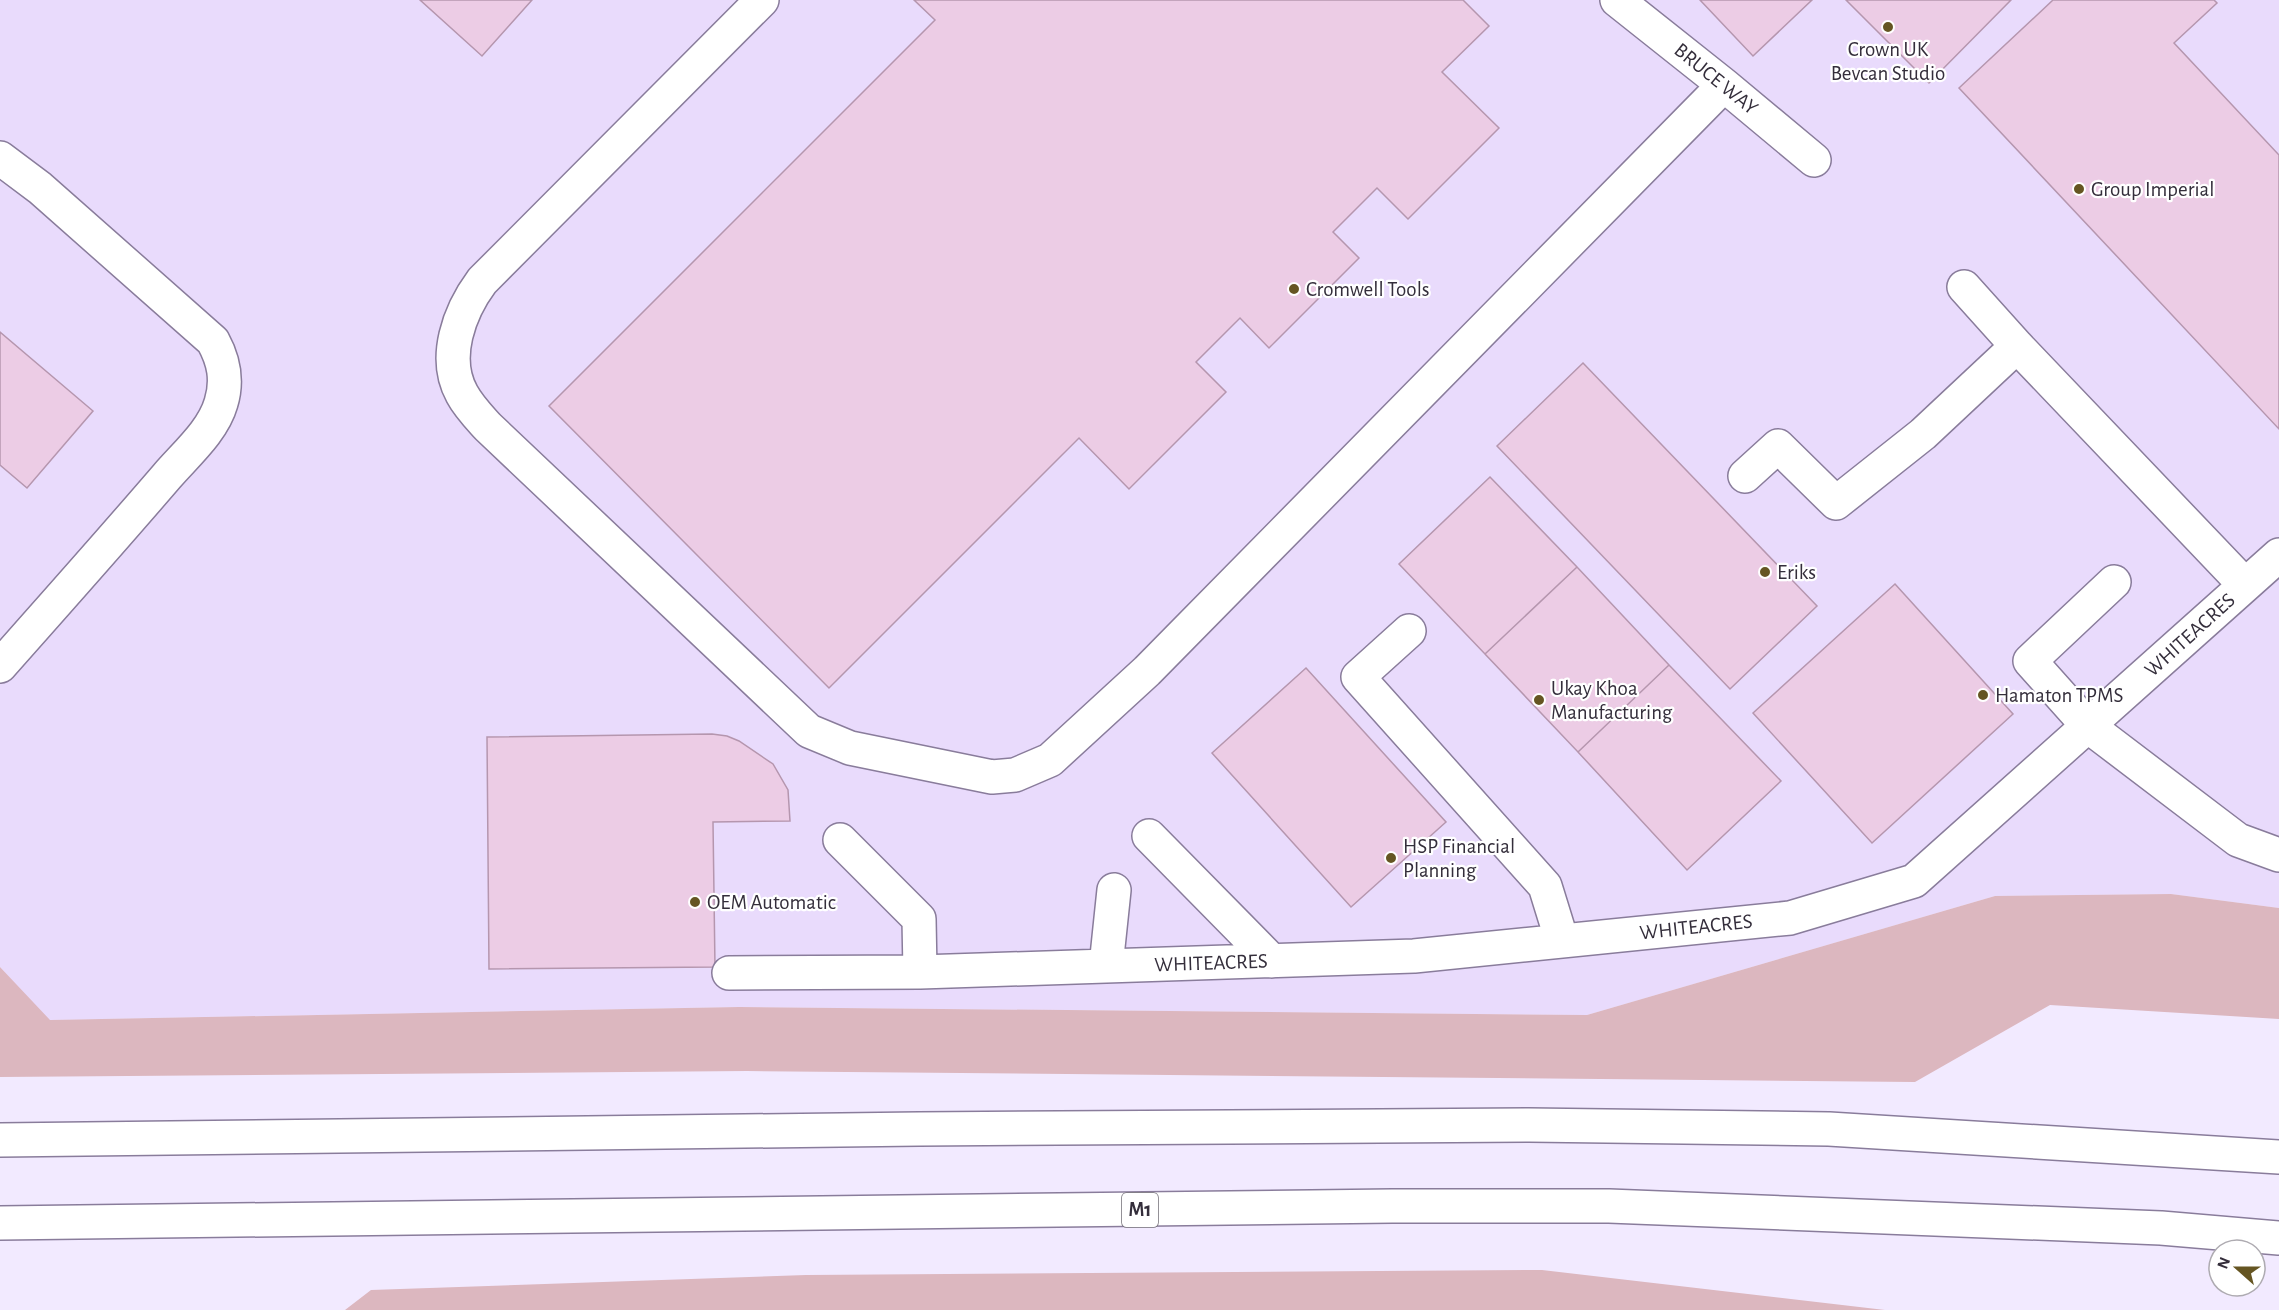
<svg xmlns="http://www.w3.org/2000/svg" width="2279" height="1310" font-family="'Alegreya Sans',sans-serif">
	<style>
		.built { fill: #e9dbfc }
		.green { fill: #dcb7bf }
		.building { fill: #eccce5; stroke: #b596ae; stroke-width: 1.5 }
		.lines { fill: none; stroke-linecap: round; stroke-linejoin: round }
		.minor-casing { stroke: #897c9b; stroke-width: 36 }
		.highway-casing { stroke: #897c9b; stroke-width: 36 }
		.minor { stroke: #fff; stroke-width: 33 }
		.highway { stroke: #fff; stroke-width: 33 }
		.poi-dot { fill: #655522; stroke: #fff; stroke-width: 2 }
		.labels { text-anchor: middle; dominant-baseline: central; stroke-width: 4.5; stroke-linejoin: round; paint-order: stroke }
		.shield { fill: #fff; stroke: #716d76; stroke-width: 1.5 }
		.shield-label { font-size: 20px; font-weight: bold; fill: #342e3b }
		.poi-label { font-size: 21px; fill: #342e3b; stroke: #fff; text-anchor: start }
		.street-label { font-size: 21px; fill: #342e3b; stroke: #fff }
	</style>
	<rect width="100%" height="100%" fill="#f2eaff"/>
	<path class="built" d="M0,0H2279V908L2171,894L1995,896L1587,1015L739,1007L49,1020L0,967Z"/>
	<path class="green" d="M2171,894L2279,908V1019L2050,1005L1915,1082L747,1071L0,1077V967L50,1020L739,1007L1587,1015L1995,896Z
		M1542,1270L1885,1310H345L371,1290L806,1275Z"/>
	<path class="building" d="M420,0H532L482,56Z
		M914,0H1463L1489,26L1442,72L1499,128L1408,219L1377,188L1333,232L1359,258L1269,348L1240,318L1196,362L1226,392L1129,489L1079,438L829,688L549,406L935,20Z
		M1700,0H1812L1753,56Z
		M1846,0H2011L1929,83Z
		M2053,0H2214L2217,3L2174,43L2279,155V429L1959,88Z
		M0,332L93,411L27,488L0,465Z
		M1583,363L1817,606L1730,689L1497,446Z
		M1490,477L1577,567L1485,654L1399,564Z
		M1577,567L1669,665L1578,752L1485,654Z
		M1895,584L2013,714L1872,843L1753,713Z
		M1669,665L1781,781L1687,870L1578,752Z
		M1306,668L1446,822L1351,907L1212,753Z
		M712,734L727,736L739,741L773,764L788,790L790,821L713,822L715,967L489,969L487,737Z"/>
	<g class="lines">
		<defs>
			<path id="minor" d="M762,0L482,281C459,312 442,358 462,394C469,407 479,417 488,427L809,731L850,748L992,777L1015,775L1050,760L1147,671L1724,85
				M1617,0L1724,85L1814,160
				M0,158L40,188L213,341C224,361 228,380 221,403C213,431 186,454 167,476C112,540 56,603 0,666
				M1964,287L2017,346L2245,585
				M1745,476L1778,446L1836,503L1923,434L2017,346
				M2114,582L2030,661L2088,726L2238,840L2279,855
				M1409,631L1358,677L1545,886L1562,941
				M1149,836L1272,961
				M840,840L919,919L920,972
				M1114,890L1106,966L1414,956L1790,918L1914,881L2279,555
				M729,973L920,972L1106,966"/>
			<path id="highway" d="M0,1140L919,1129L1529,1125L1829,1129L2279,1157
				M0,1223L1392,1206H1609L2161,1228L2279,1238"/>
		</defs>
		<use href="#minor" class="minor-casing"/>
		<use href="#highway" class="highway-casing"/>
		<use href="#minor" class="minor"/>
		<use href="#highway" class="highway"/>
	</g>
	<g class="poi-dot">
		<circle cx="1888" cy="27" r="6"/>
		<circle cx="2079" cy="189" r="6"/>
		<circle cx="1294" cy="289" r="6"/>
		<circle cx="1765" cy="572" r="6"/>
		<circle cx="1983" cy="695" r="6"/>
		<circle cx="1539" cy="700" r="6"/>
		<circle cx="1391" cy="858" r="6"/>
		<circle cx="695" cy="902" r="6"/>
	</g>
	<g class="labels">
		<rect class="shield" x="1122" y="1193" width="36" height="34" rx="4.5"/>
		<g class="shield-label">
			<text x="1140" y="1210">M1</text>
		</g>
		<g class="poi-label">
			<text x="1888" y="49" text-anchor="middle">Crown UK<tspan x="1888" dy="24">Bevcan Studio</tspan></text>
			<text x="2091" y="189">Group Imperial</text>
			<text x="1306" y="289">Cromwell Tools</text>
			<text x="1777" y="572">Eriks</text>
			<text x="1551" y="688">Ukay Khoa<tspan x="1551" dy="24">Manufacturing</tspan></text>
			<text x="1995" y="695">Hamaton TPMS</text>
			<text x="1403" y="846">HSP Financial<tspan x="1403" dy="24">Planning</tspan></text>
			<text x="707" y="902">OEM Automatic</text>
		</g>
		<g class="street-label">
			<text transform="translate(1716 79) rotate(39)">BRUCE WAY</text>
			<text transform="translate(2190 635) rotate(-42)">WHITEACRES</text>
			<text transform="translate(1696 927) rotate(-6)">WHITEACRES</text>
			<text transform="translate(1211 963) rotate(-2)">WHITEACRES</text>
		</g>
	</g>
	<g transform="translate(2237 1268) rotate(291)"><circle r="28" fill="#ffffff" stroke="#aeabb1" stroke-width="1.5"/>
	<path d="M0-4.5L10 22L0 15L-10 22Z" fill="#655522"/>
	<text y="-9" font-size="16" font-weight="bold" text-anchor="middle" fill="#342e3b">N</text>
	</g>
</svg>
